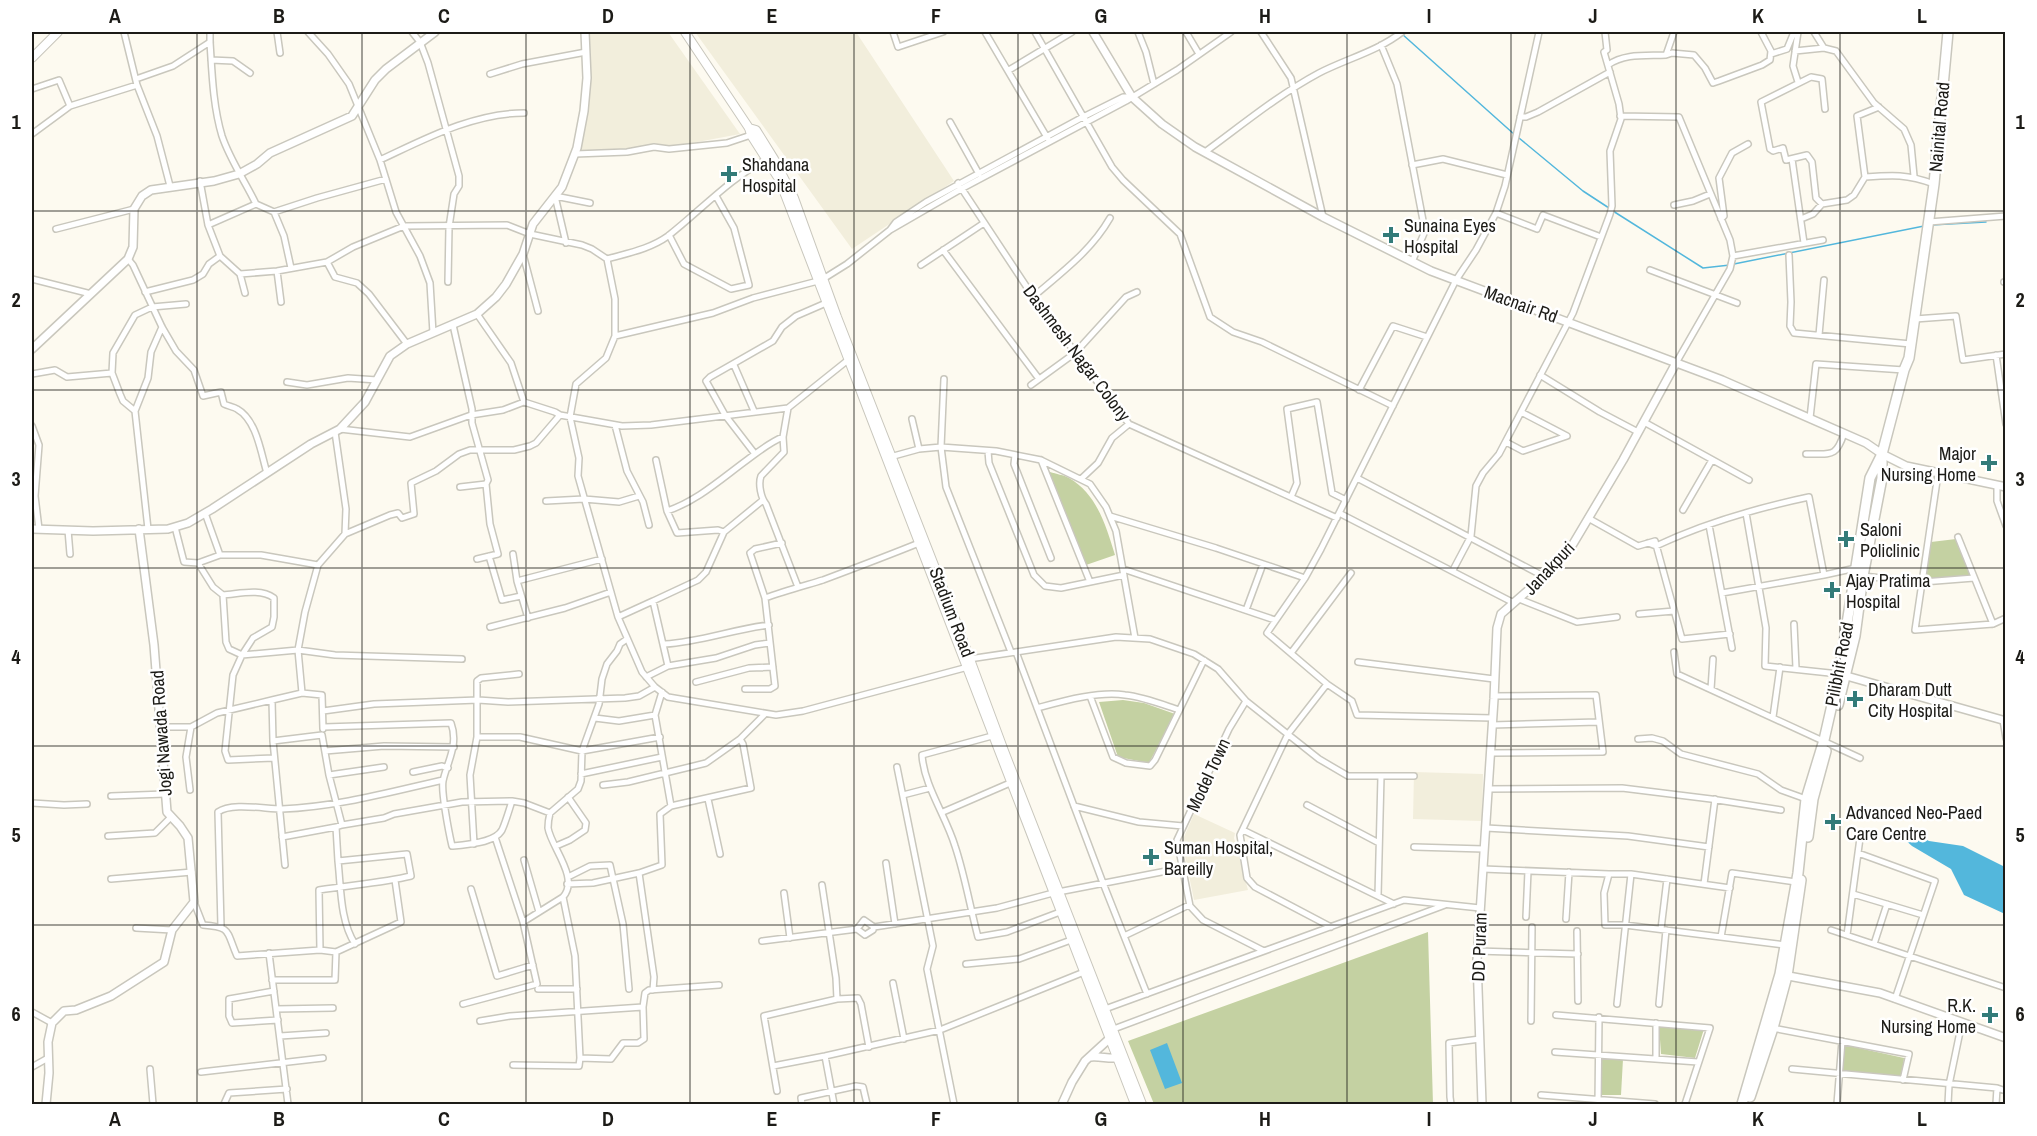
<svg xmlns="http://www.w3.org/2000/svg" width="2037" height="1136" font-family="'Archivo Narrow',sans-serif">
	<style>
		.built { fill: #f2eedc }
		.green { fill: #c4d1a2 }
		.water { fill: #53b7dc }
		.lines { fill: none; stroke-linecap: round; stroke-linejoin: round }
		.stream { stroke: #53b7dc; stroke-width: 1.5 }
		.minor-casing { stroke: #c9c7bd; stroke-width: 8 }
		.tertiary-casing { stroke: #c9c7bd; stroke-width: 10 }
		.secondary-casing { stroke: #c9c7bd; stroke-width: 10 }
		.trunk-casing { stroke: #c9c7bd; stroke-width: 12 }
		.minor { stroke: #fff; stroke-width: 5 }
		.tertiary { stroke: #fff; stroke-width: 7 }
		.secondary { stroke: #fff; stroke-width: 8 }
		.trunk { stroke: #fff; stroke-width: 9 }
		.grid { fill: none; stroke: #1c1b17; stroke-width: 1.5; stroke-opacity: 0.55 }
		.poi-dot { fill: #337b79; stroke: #fff; stroke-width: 2 }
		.labels { text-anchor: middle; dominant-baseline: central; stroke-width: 5; stroke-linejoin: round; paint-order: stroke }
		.street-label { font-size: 18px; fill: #1c1b17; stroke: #fff }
		.poi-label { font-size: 18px; fill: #1c1b17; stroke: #fff; text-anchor: start }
		.neatline { fill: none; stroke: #1c1b17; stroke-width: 2 }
		.grid-label { font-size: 20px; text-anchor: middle; font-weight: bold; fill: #1c1b17 }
	</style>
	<rect width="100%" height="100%" fill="#fdfaf0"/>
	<path class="built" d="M589,32H668L740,134L676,146L659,145L579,153L589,89Z
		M695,32H856L954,181L852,249Z
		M1414,772L1483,774L1482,821L1413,819Z
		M1194,814L1235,833L1234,838L1248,890L1194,900L1185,856L1184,837Z"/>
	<path class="green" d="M1050,472C1056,474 1064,475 1069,478C1097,494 1106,526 1115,555L1086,565L1049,476Z
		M1956,539L1971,576L1925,580L1931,542Z
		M1123,700L1144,703L1175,714L1149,763L1118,757L1099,702Z
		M1428,932L1433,1104H1154L1128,1041Z
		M1659,1025L1704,1029L1695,1058L1661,1054Z
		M1845,1045L1904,1058L1902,1078L1842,1071Z
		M1602,1058L1623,1059L1621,1095H1602Z"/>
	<path class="water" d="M1894,830H1907L1929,841L1963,846L2005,867V914L1964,895L1951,869L1912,846Z
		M1167,1043L1182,1083L1165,1089L1150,1050Z"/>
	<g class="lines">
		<path class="stream" d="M1402,34L1515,135
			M1519,138L1583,191L1609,208
			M1613,211L1703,268L1730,265
			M1931,225L1986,222
			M1734,264L1924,226"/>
		<defs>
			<path id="minor" d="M124,32L137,85L157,136L170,186
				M210,32V42C212,73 213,106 222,136C230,160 245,181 256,204L274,212
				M277,32L280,53
				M308,32L328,54L349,84L380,160L396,212L420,256L430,283L433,333
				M412,32L420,42L428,63L459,176V186L454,194L449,227L448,282
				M893,32L898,47L943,32
				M985,32L1048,139
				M1035,32L1112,167L1123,180L1180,234L1210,317L1233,332L1262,342L1393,406
				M1138,32L1146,52L1154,84
				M1186,32L1199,54
				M1261,32L1291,78L1323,217
				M1798,32L1793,66L1798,82
				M1814,32L1824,48L1836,51L1874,103L1904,129L1911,145L1914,176
				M1381,45L1397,84L1425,231L1412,262
				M1795,51L1824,48
				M1771,54L1787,49L1794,32
				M1666,55L1672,53L1694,55L1705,68L1713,83L1719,81L1762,65L1770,60L1771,51L1761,32
				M211,60L233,61L250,73
				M1608,65C1625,53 1646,56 1666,55L1674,32
				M1009,70L1072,32
				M490,74L522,64L586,52
				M136,79L173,66L210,42
				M32,89L59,80L70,106
				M1620,116L1679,117L1730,240L1733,256L1730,269L1676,363
				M1520,117H1526L1538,112L1610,72
				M950,122L979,174
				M32,134L70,106L137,85
				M1205,152C1242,125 1278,95 1319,73C1346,59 1378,51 1402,32
				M575,154L627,152L654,147L669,149L727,143L751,135
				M1792,159L1804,243
				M380,160C425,139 473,113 524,113
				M1412,165L1443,159L1507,175
				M1865,177L1857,116L1879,107
				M200,181L208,225L220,256L240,274L245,293
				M958,183L1032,295L1129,424L1337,518
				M1822,204L1816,198L1812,162L1807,155L1786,160L1783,148L1773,151L1770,149L1761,102L1811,77L1822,79L1825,109
				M1674,205L1693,201L1710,194
				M1496,213L1537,229L1543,215L1601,237
				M1721,219L1724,216L1719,178L1732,153L1748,144
				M1801,219L1813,214L1822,204L1847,200L1854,195L1865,177C1893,175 1907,174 1934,184
				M1929,222L2006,216
				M208,225L256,204
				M56,229L134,209
				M890,230L961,189L1126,101L1177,70L1231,32
				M669,235L684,264L731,289L749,285L734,228L716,196
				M566,243L555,196L590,203
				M943,250L1039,379
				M523,254L538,311
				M1789,255L1791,302L1790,326L1794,333L1911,344
				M1733,256L1823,240
				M128,259L133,265L162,327L176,351L194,370L203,396L221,392L224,404C228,406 234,407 237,409C257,420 261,454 267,473
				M607,259C628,253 650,249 668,236C700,211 730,178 767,159
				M327,262L335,277L357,283L369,294L407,344
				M921,265L984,223
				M291,268L284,236L274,212L317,198L386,179
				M1650,270L1737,303
				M277,271L281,302
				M240,274L277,271L327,262L353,247L404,226L507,225L530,234L582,245L592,249L607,259L615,299V336L606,358L576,384L570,417L579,458L578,476L618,617L642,672L655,687L668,697L776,715L803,711L968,667
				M32,279L91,294
				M823,279L847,264L890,230L896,222L926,202L1083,117L1123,97H1132
				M2004,282H2006
				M145,292L193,280L203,274L209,264L220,256
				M1033,297C1062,272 1091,251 1110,218
				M477,314L511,363L524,402
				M1915,319L1956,316L1963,360L2006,354
				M453,325L472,409V423L488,480L486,484
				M1819,335L1824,280
				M615,336L713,313L753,298L818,281
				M1996,355L2006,424
				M734,365L754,411
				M32,374L55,370L67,377L112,373
				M1540,375L1600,412L1638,432
				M944,379L941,447L946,487L1011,652
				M287,382L307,385L348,378L377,380
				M1031,385L1075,353L1126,297L1137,292
				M1359,390L1393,326L1427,337
				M135,411L123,401L120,394L112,373L113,353L135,315L152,307L186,304
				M1810,418L1816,364L1904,370
				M912,419L919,449
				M1644,422L1749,480
				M615,425L627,471L643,502L649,525
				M32,426L39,445L35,496L39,529
				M340,429L410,437L471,415L503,410L524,402L555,412L560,415L622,426L651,425L788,408
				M335,432L346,509L345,534
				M1506,442L1523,451L1567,436L1521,412
				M988,451L989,463L1034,575L1045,586L1061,588L1124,575
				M755,454L725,415L706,381L710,377L773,341L782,327L796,316L826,303
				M1806,454C1830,453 1836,459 1844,433
				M1015,455L1014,464L1051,558
				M890,457L919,449L941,447L996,451L1041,460L1090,484L1106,507L1116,531L1135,638
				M656,460L667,511L677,533L718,530L724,532
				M1041,460L1090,582
				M1938,474L1915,630L1993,624L2006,618
				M1357,478L1545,577
				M1081,479L1098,463L1112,438L1129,424
				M1997,485V501L2006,526
				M460,487L486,484L490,524L498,554L477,559
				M1291,497L1297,483L1287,409L1317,402L1332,493L1346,500
				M546,501L584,499L619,502L639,496
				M1683,510L1712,460
				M667,511C697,501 721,479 747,460C758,452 770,442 783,437
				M205,513L220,555
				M1339,513L1514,603
				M1746,513L1766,628L1765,666L1839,674
				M1110,516L1216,548L1305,578
				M1588,518L1638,546L1655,541L1682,639L1730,634
				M1709,525L1732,648
				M175,527L184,562L198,563L220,555H261L318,565
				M148,529L135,411L148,378L151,352L162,327
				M68,530L70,554
				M1958,537L1993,624
				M1648,543L1656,546C1705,523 1757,508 1809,497L1824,575
				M513,554L517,581L528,618
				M489,556L502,600L521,596
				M198,563L213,587L223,595C239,594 260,588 274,598V617L272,627L253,638L242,655L233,675L225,751L228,760L274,758
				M1123,569L1275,620
				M1453,570L1471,536L1476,486L1483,473L1499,454L1573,313L1610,214L1612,206L1610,151L1621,119L1619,104L1604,52L1607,50L1605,32
				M1862,576L1923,582L1974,578
				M517,581L602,559
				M798,587L766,504C761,498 758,484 761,476L784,452L783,437L788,408L848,360
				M1722,593L1824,575L1856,568
				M223,595L226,642L229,649L242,655L298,650L335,655L462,659
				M765,598C784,591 803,586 823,580C855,568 887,556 919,543
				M1519,599L1577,622L1617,617
				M653,601L698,580L706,572L724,532L763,500
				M1246,610L1263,564
				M1639,614L1674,611
				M618,617L653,601L668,666
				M1794,624L1796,668
				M490,627L565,608L611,592
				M665,644C700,642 734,629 769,625
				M1016,652L1103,883L1147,994
				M1674,652L1677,674L1860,758
				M1291,653L1351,573
				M969,659L1116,637L1150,639L1194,654L1218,669L1246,701L1319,759L1348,776H1414
				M1358,662L1494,679
				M646,677L668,666L716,658L755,645L770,643
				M696,682L749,668L773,667
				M1327,684L1288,734L1240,835L1247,878L1255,887L1331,927
				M745,689H770L775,686L765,598L750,553L755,549L782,543
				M1711,689L1713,659
				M662,692L655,715L671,806
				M302,693L298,650L305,612L318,565L345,534L390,515L398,513L402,518L414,514L411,483L436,471L459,454L470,450H514L530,446L536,443L560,415
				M1090,696L1113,757L1126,763L1150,766L1155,760L1204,660
				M272,700L302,693L322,695L323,729
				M1246,701L1229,729L1177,840L1190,906L1203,920L1264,951
				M1037,708C1063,701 1098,691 1125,695C1144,697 1161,704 1179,710
				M323,711L374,704L478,700L508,702L625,698L639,696L655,687
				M1773,717L1780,667
				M595,718L619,721L655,715
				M1493,718L1357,715L1352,701L1327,684L1267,633L1305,578L1321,549L1456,280L1476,250L1496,213L1505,186L1539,32
				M2003,720L2006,738
				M1492,725L1598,722
				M161,727H191L217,713L272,700L273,741L322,735L329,775L342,825L384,818L394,814L462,802L512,801L524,803L550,813
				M324,727L451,723C459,745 447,762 443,781C441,792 449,833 452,846C465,845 495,843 502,830C506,821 509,810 512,801
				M992,736L922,755C924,786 946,816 955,846C965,876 970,907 978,937L1007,932L1060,912
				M477,737H520L582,751L660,737
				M1638,739L1652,738L1663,741L1681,754L1758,774L1781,790L1806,799
				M273,741L285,865
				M325,751L384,746L454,747
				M1491,753L1603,752L1596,695L1494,696
				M897,767L933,946L927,969L954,1104
				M413,772L442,766L448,768
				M581,774L662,757
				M329,775L384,767
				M603,785L628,782L706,763L740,739L765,714
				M1488,789L1622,788L1711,799L1781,810
				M190,790L186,757L191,727
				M903,795L930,788
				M111,796L165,794
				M708,799L720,854
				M32,803L64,805L87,804
				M1307,805L1379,843
				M1074,806L1139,822L1183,826
				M943,812L1010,783
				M336,827L338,861
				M1486,828L1628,836L1709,847
				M1243,830L1394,904
				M108,836L155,833L171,817
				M282,837L336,827L342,825
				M495,837L523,922
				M474,844L470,775L477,737V681L481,678L519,674
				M556,846L570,840L585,830L586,823L568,797
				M1414,847L1484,849
				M1858,853L1935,881L1895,999
				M524,860L539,912
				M886,863L895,924
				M1483,869L1609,874
				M639,873L654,977L653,990
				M568,877L590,866L610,865L623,924L629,989
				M111,879L192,872
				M567,884L593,883L639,873L662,865L660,814L671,806L751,788L743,744L740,739
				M1704,884L1715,799
				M822,885L836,978L837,999
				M1730,888L1631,874H1609L1604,893L1605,925H1625L1785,945
				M471,889L497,976L533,965
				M784,893L790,938
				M1853,894L1923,915
				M1378,896L1381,776
				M194,902L203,925C232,927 226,931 237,956L320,950L336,952L401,922L395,880
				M1526,917L1528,871
				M1566,919L1569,872
				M221,926L218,812C231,802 265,809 282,809C336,807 390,792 443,780
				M136,928L172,930
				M857,929L864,920L874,927
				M1661,929L1667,879
				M1831,930L2006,988
				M1577,931L1578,1001
				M1847,935L1860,838
				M1124,936L1189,905
				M1721,937L1732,873L1796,882
				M762,941L857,929L865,935L873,930L874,927L997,908L1053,893L1182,868
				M1874,944L1887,904
				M320,950L319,890C349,885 382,883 411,876L407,854L338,861C341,888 340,921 355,944
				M1477,951L1578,954
				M269,953L288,1104
				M966,964L1019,959L1071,940
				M272,980H335L336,952
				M893,983L904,1039
				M538,989H577
				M274,991L229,999V1016L232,1023L278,1020
				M463,1004L537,984L523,922L563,897C580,878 551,847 548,828C548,823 549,817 550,813L578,789L581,781L582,751L599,704L602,679L607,664L617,651L620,644L627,639
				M1617,1004L1631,874
				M1659,1004L1666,930
				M276,1009L333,1008
				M1105,1009L1404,900L1480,908
				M32,1012L52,1023
				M1556,1015L1710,1028L1685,1104
				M480,1021L510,1016L643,1007
				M1531,1021L1532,927
				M1772,1028L1909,1054L1903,1080
				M1111,1030L1445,905
				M280,1036L326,1033
				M1555,1052L1698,1062
				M825,1056L834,1104
				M580,1058L611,1059L623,1043H638L644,1039L643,1007L645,993L649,990L719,985
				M1656,1059V1023
				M513,1065L579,1066L580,1058L575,956L563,897
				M773,1066L825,1056L940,1030L1084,972
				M32,1067L48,1058
				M150,1069L153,1104
				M1792,1069L1997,1088L2006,1091
				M201,1072L323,1058
				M777,1091L764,1016L837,999L858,998L861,1004L869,1047
				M1541,1095L1655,1104
				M224,1104L229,1093L287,1089
				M802,1104L801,1098L856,1086L863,1087L867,1104
				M1451,1104L1450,1097L1449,1043L1480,1039
				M1598,1104L1599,1017
				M1837,1104L1842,1041
				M1948,1104L1949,1085L1962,1022
				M1996,1104L1997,1088"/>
			<path id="tertiary" d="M1093,32L1132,97L1162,124L1195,147L1323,217L1431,271L1722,380L1866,443L1882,454L1906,466L2006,487
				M32,349L128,259L133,247L134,209L142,196L151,190L214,181L239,174L257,164L270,153L352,116L375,80L386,69L435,32
				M32,529L93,531L168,529L188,523L212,509L311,444L340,429L365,402L390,356L407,344L477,314L496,297L506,284L523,254L533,224L562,187L577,148L584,111L587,78L585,32
				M1843,675L2006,721
				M1783,975L1880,993L2006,1038
				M1091,1057C1100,1056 1114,1060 1121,1057
				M46,1104L49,1073L48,1042L52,1023L64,1011L76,1010L111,996L164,962L172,930L194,902L188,838L180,826L167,812L154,645L139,529
				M1062,1104L1072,1082L1085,1061L1109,1039L1114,1038
				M1482,1104L1477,960L1494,699L1497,628L1501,614L1550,571L1573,544L1623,460L1676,363"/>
			<path id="secondary" d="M685,32L749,128L751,135L779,179L786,197L1135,1104
				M32,58L58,32
				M749,128L756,130L774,159L794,198L837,317L955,619L1004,751L1142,1104"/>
			<path id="trunk" d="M1838,705L1855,636L1863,576L1882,478V457
				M1808,837L1813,799L1826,751
				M1750,1097L1773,1028L1787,976L1801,880
				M1742,1104L1780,974L1798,873L1806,799L1824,740L1839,674L1870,478L1882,454L1904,370L1909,358L1934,184L1948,32"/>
		</defs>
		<use href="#minor" class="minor-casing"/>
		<use href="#tertiary" class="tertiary-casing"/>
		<use href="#secondary" class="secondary-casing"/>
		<use href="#trunk" class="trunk-casing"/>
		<use href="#minor" class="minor"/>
		<use href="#tertiary" class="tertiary"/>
		<use href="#secondary" class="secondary"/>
		<use href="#trunk" class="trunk"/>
	</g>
	<path class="grid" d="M197,32V1104M362,32V1104M526,32V1104M690,32V1104M854,32V1104M1018,32V1104M1183,32V1104M1347,32V1104M1511,32V1104M1676,32V1104M1840,32V1104M32,211H2006M32,390H2006M32,568H2006M32,746H2006M32,925H2006"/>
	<g class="poi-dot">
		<path d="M726 165h6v6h6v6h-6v6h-6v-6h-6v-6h6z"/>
		<path d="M1388 226h6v6h6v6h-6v6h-6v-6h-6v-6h6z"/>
		<path d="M1986 454h6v6h6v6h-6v6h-6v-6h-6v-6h6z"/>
		<path d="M1843 530h6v6h6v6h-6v6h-6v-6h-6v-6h6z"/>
		<path d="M1829 581h6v6h6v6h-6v6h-6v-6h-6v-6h6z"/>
		<path d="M1852 690h6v6h6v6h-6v6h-6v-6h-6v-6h6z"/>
		<path d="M1830 813h6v6h6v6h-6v6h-6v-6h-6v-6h6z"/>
		<path d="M1148 848h6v6h6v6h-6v6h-6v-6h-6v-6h6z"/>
		<path d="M1987 1006h6v6h6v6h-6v6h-6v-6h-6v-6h6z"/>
	</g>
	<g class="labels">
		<g class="street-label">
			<text transform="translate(1939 127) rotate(-85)">Nainital Road</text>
			<text transform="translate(1521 304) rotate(20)">Macnair Rd</text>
			<text transform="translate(1077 353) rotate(53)">Dashmesh Nagar Colony</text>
			<text transform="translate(1549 568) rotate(-47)">Janakpuri</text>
			<text transform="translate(952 612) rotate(69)">Stadium Road</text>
			<text transform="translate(1839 664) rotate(-79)">Pilibhit Road</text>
			<text transform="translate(161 733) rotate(-94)">Jogi Nawada Road</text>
			<text transform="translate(1208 775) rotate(-65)">Model Town</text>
			<text transform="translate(1479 947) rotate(-88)">DD Puram</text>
		</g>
		<g class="poi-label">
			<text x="742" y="164">Shahdana<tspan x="742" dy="21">Hospital</tspan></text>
			<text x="1404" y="225">Sunaina Eyes<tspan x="1404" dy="21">Hospital</tspan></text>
			<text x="1976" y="453" text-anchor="end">Major<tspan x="1976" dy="21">Nursing Home</tspan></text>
			<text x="1860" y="529">Saloni<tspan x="1860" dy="21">Policlinic</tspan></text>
			<text x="1846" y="580">Ajay Pratima<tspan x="1846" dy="21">Hospital</tspan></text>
			<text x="1868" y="689">Dharam Dutt<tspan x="1868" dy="21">City Hospital</tspan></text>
			<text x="1846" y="812">Advanced Neo-Paed<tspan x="1846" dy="21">Care Centre</tspan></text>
			<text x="1164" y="847">Suman Hospital,<tspan x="1164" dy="21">Bareilly</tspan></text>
			<text x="1976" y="1005" text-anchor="end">R.K.<tspan x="1976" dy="21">Nursing Home</tspan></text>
		</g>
	</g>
	<rect width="2037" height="1136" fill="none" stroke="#ffffff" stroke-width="66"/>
	<rect x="33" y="33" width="1971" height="1070" class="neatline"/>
	<g class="grid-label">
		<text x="115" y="23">A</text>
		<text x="279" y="23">B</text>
		<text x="444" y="23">C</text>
		<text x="608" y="23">D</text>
		<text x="772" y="23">E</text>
		<text x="936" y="23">F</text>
		<text x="1101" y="23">G</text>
		<text x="1265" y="23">H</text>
		<text x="1429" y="23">I</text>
		<text x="1593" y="23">J</text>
		<text x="1758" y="23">K</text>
		<text x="1922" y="23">L</text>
		<text x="16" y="129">1</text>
		<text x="2020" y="129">1</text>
		<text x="16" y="307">2</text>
		<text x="2020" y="307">2</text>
		<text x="16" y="486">3</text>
		<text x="2020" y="486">3</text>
		<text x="16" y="664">4</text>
		<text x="2020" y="664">4</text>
		<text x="16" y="842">5</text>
		<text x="2020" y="842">5</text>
		<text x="16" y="1021">6</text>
		<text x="2020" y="1021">6</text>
		<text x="115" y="1126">A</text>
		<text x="279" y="1126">B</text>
		<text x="444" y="1126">C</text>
		<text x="608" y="1126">D</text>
		<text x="772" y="1126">E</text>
		<text x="936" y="1126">F</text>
		<text x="1101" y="1126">G</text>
		<text x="1265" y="1126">H</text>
		<text x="1429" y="1126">I</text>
		<text x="1593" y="1126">J</text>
		<text x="1758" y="1126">K</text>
		<text x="1922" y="1126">L</text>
	</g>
</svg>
